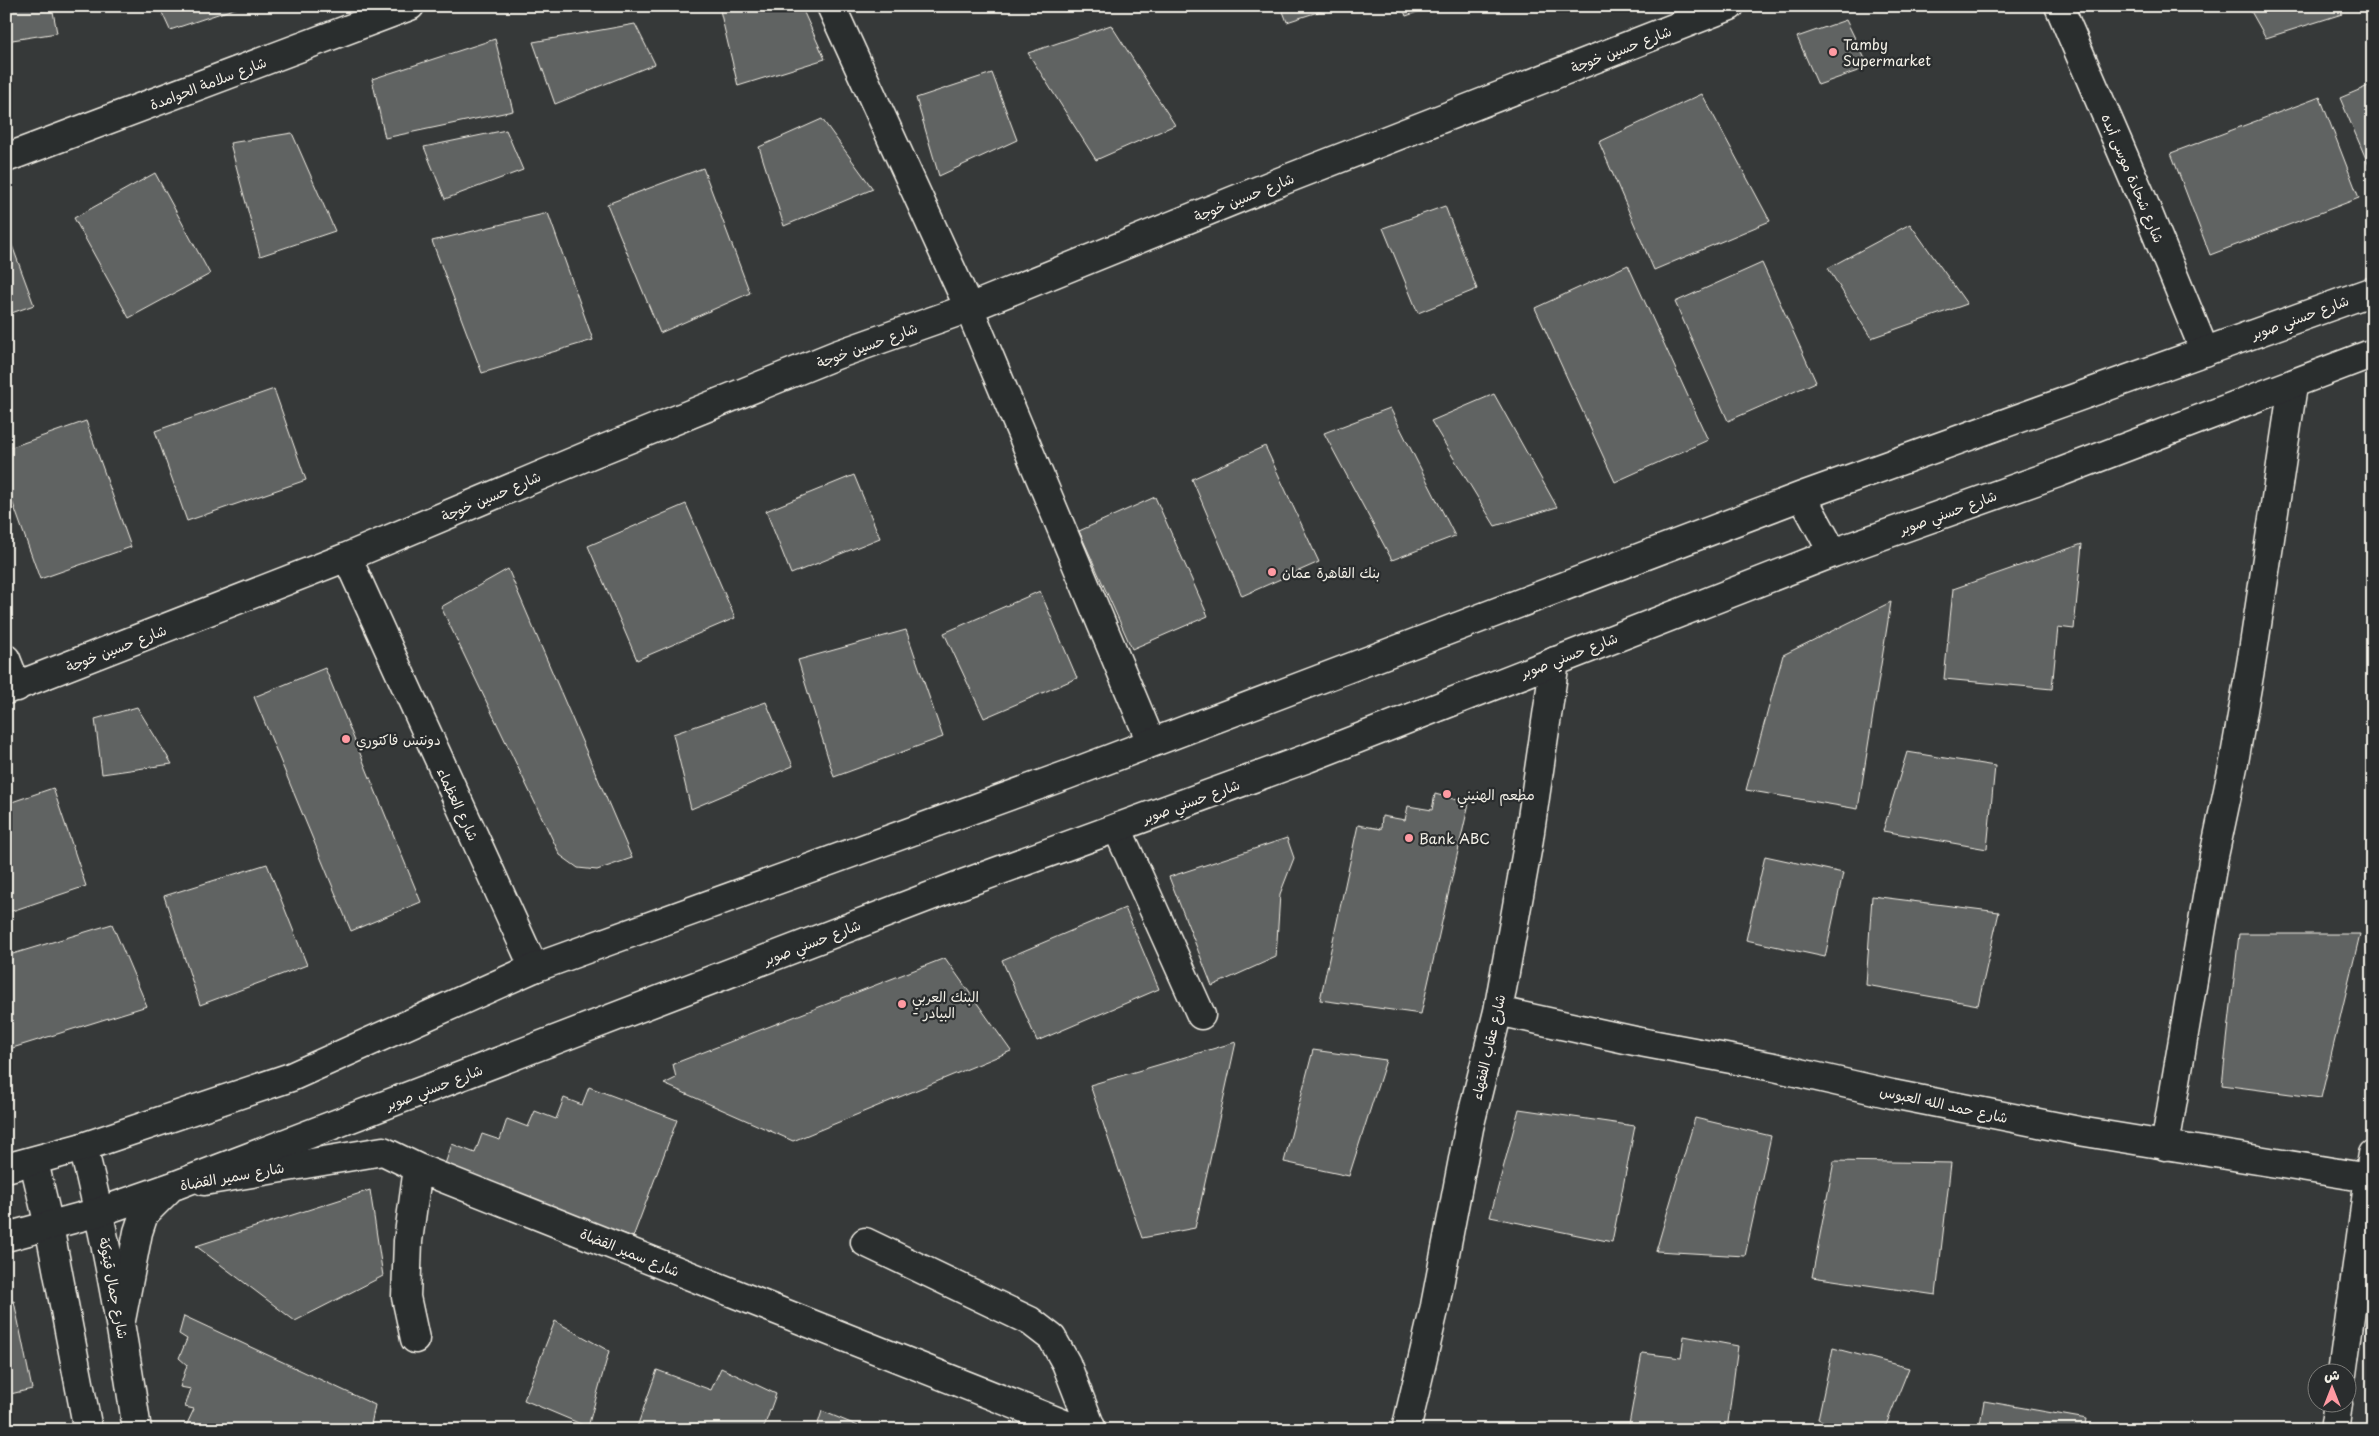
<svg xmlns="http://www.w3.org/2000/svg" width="2379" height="1436" font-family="'Playpen Sans','Playpen Sans Arabic',sans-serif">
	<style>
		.building { fill: #616362; stroke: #f4f1e8 }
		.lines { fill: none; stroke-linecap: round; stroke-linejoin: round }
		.minor-casing { stroke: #f4f1e8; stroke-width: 31 }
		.major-casing { stroke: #f4f1e8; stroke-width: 31 }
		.minor { stroke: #2a2d2e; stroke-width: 28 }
		.major { stroke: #2a2d2e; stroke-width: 28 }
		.poi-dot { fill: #ff9aa2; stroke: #2a2d2e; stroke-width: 2 }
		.labels { text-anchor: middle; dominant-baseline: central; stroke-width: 4.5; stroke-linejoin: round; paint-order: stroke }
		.poi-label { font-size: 14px; fill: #f4f1e8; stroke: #2a2d2e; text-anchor: start }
		.street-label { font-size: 14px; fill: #f4f1e8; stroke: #2a2d2e }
	</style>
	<rect width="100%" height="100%" fill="#363939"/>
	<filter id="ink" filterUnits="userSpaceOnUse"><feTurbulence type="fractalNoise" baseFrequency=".02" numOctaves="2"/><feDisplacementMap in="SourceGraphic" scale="10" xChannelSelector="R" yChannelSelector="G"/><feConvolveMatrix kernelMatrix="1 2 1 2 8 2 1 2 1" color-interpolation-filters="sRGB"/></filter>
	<g filter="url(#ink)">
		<path class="building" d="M6,6H52L57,33L6,41Z
			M159,6H242L170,30Z
			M719,6H801L825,59L738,86Z
			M1281,6H1336L1287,22Z
			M1402,6H1435L1406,16Z
			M2248,6H2338L2342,14L2266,38Z
			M1846,20L1869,67L1818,85L1797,37Z
			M635,24L655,64L555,104L533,42Z
			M1111,25L1175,125L1096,160L1028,53Z
			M495,39L513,111L385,138L372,79Z
			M992,73L1017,140L939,176L916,98Z
			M2373,84V175L2340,98Z
			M1702,94L1770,221L1654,270L1599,142Z
			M2320,97L2359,198L2210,255L2171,153Z
			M822,119L873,189L784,226L759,147Z
			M506,130L523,170L445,199L424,147Z
			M292,133L335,231L260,256L230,143Z
			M703,168L750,293L660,333L607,204Z
			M155,173L210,274L129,318L74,218Z
			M1445,206L1477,289L1418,313L1383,228Z
			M548,213L593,340L482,373L432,241Z
			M1910,224L1967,304L1871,338L1828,268Z
			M6,229L34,305L6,315Z
			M1762,263L1816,382L1728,421L1675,302Z
			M1628,265L1708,440L1615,482L1535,308Z
			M274,389L306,480L187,521L155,431Z
			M1494,394L1557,507L1495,526L1431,421Z
			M1390,408L1455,536L1392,560L1324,433Z
			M86,421L131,547L40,579L6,484V449Z
			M1265,446L1319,562L1242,596L1192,479Z
			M854,475L880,538L791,574L766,511Z
			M1155,497L1208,616L1132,649L1079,531Z
			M686,504L735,618L637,660L588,546Z
			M2082,544L2074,629L2058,627L2052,689L1944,679L1953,589Z
			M508,569L632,858L597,870L578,868L560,855L441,607Z
			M1040,591L1077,678L984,718L944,633Z
			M1891,602L1858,809L1746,790L1783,655Z
			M906,630L943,737L834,777L798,660Z
			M325,668L421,902L351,931L254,697Z
			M766,702L793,766L691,809L673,734Z
			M137,707L172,764L102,774L95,719Z
			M1907,752L1995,766L1987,849L1883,831Z
			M53,788L86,886L6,913V804Z
			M1435,794L1469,803L1421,1014L1320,1000L1358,825L1381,829L1382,816L1405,820L1408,806L1432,810Z
			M1287,838L1294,858L1280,894L1276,957L1212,986L1169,877Z
			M1765,856L1843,873L1825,957L1746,940Z
			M267,864L307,965L200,1005L164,896Z
			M1872,896L1999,912L1978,1005L1866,985Z
			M1125,908L1159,989L1037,1041L1002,960Z
			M112,924L147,1006L6,1050V956Z
			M2239,934H2360L2321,1098L2222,1085Z
			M945,958L1011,1051L793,1141L664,1084L676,1078L673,1064Z
			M1236,1042L1195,1228L1142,1238L1090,1085Z
			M1313,1050L1386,1060L1349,1176L1284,1162Z
			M589,1087L677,1120L633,1237L444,1167L452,1144L475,1153L482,1134L500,1140L507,1119L528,1127L535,1111L556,1119L564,1098L582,1105Z
			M1519,1109L1635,1126L1612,1242L1490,1217Z
			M1695,1118L1771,1136L1745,1256L1656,1251Z
			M1834,1161L1951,1163L1936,1295L1812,1277Z
			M370,1190L383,1276L295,1321L196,1246Z
			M14,1301L32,1389L6,1395V1303Z
			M184,1316L375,1405L370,1430H188L186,1426L194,1409L185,1407L191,1389L180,1387L187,1365L179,1358L187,1339L179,1334Z
			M555,1321L609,1351L588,1427L524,1400Z
			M1684,1336L1738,1346L1727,1430H1628L1642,1353L1681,1358Z
			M1833,1348L1909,1368L1884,1430H1842L1818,1419Z
			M721,1368L776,1394L763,1430H636L657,1370L711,1390Z
			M1984,1401L2087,1419L2085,1430H1979Z
			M822,1411L868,1430H816Z"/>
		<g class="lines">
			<defs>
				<path id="minor" d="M831,6L969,308L1151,742
					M2059,6L2141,196L2205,352
					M6,158L410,6
					M347,557L534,968
					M6,659L17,687
					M6,690L347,557L594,453L836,355L969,308L1279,182L1730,6
					M1117,828L1201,1015
					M1498,1011L1635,1041L1774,1067L1892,1094L2079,1131L2369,1178L2373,1154
					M2165,1146L2214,856L2234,762L2252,658L2293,385
					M83,1147C107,1240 123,1334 137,1430
					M34,1162L49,1226L88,1430
					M204,1181L383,1151L418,1168L1079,1430
					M865,1242L1030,1321L1052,1338L1066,1363L1092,1430
					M415,1339L406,1297L408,1241L418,1168
					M2342,1374L2369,1178
					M1406,1430L1435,1306L1469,1128L1498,1011L1528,845L1555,661
					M2334,1430L2338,1404"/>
				<path id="major" d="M1802,496L1833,553
					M6,1168L83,1147L291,1077L534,968L1067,775L1802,496L2373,291
					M6,1237L99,1212L171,1187L957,886L1308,758L1833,553L2058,473L2373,353
					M121,1320L138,1232L144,1214L168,1190"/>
			</defs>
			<use href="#minor" class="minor-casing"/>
			<use href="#major" class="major-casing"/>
			<use href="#minor" class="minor"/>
			<use href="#major" class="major"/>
		</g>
	</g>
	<g class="poi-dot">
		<circle cx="1833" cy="52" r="5"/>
		<circle cx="1272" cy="572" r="5"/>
		<circle cx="346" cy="739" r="5"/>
		<circle cx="1447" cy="794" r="5"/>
		<circle cx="1409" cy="838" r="5"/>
		<circle cx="902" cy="1004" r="5"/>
	</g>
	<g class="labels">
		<g class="poi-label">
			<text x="1843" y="44">Tamby<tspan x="1843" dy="16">Supermarket</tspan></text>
			<text x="1282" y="572">بنك القاهرة عمان</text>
			<text x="356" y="739">دونتس فاكتوري</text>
			<text x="1457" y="794">مطعم الهنيني</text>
			<text x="1419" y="838">Bank ABC</text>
			<text x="912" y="996">البنك العربي<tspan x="912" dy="16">- البيادر</tspan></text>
		</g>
		<g class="street-label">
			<text transform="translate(1621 49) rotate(-21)">شارع حسين خوجة</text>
			<text transform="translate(208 83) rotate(-21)">شارع سلامة الحوامدة</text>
			<text transform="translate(2133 178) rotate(67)">شارع شحادة موسى أبده</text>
			<text transform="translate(1244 197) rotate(-22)">شارع حسين خوجة</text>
			<text transform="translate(2300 317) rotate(-20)">شارع حسني صوبر</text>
			<text transform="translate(867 345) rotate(-20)">شارع حسين خوجة</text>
			<text transform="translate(491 496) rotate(-23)">شارع حسين خوجة</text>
			<text transform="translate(1948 512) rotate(-20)">شارع حسني صوبر</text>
			<text transform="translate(116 648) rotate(-21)">شارع حسين خوجة</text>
			<text transform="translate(1569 655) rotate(-21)">شارع حسني صوبر</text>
			<text transform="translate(1191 801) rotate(-20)">شارع حسني صوبر</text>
			<text transform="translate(458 804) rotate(65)">شارع العظماء</text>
			<text transform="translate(812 942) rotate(-21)">شارع حسني صوبر</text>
			<text transform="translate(1488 1047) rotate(-77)">شارع عقاب الفقهاء</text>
			<text transform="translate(434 1087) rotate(-21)">شارع حسني صوبر</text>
			<text transform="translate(1944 1104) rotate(12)">شارع حمد الله العبوس</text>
			<text transform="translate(232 1176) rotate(-10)">شارع سمير القضاة</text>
			<text transform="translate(630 1252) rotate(22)">شارع سمير القضاة</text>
			<text transform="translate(114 1288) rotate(79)">شارع جمال قيتوكة</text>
		</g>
	</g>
	<rect width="2379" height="1436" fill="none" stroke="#2a2d2e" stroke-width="25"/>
	<rect x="12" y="12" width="2354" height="1411" fill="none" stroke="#f4f1e8" stroke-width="2" filter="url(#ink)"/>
	<g transform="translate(2332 1388)"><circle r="24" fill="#2a2d2e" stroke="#7b7b78"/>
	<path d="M0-4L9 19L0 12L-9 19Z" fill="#ff9aa2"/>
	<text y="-8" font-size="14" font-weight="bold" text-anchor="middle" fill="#f4f1e8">ش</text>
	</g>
</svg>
